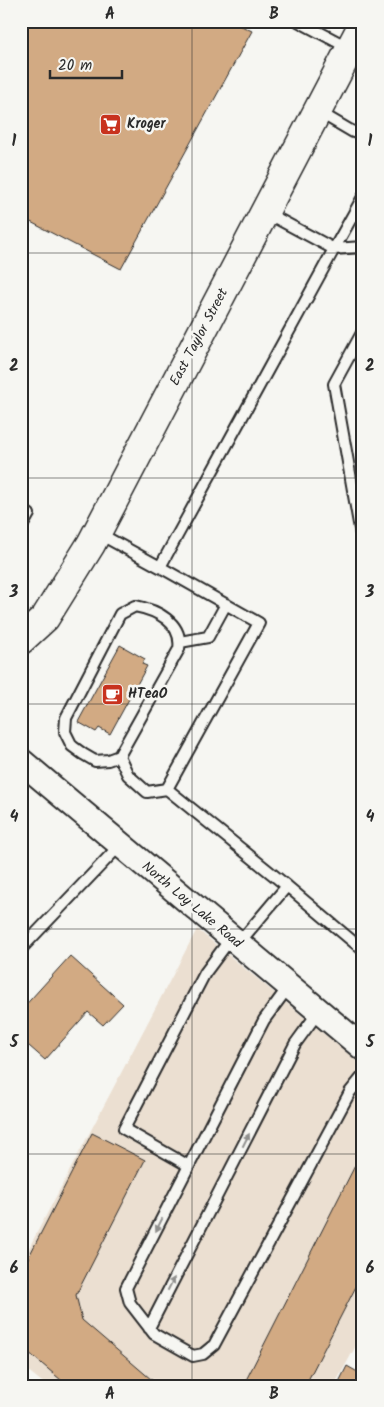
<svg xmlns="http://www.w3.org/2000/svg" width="384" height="1407" font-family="Kalam,sans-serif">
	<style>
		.built { fill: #ebdfd1 }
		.building { fill: #d2aa83; stroke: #2b2b2b }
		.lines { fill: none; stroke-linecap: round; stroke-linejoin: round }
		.service-casing { stroke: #2b2b2b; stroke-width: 14 }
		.tertiary-casing { stroke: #2b2b2b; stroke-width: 28 }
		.secondary-casing { stroke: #2b2b2b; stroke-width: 31 }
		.service { stroke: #f6f6f2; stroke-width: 10 }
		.tertiary { stroke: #f6f6f2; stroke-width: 24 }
		.secondary { stroke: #f6f6f2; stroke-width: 28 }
		.oneway { fill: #90908e }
		.grid { fill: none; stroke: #2b2b2b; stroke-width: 1; stroke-opacity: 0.55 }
		.labels { text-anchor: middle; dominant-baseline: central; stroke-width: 5; stroke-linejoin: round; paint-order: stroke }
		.poi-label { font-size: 14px; font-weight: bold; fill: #2b2b2b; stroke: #f6f6f2; text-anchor: start }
		.street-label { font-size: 14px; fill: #2b2b2b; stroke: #f6f6f2 }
		.neatline { fill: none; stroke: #2b2b2b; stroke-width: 2 }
		.grid-label { font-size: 16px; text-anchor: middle; font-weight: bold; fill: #2b2b2b }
	</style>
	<rect width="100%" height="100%" fill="#f6f6f2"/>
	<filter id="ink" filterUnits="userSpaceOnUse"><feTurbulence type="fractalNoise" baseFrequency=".02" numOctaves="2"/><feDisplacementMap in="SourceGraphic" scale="10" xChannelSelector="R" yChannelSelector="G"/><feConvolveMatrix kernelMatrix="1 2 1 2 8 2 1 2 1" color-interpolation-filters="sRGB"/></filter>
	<g filter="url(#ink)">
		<path class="built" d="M197,929L363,1066V1333L334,1386H47L21,1365V1263Z"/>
		<path class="building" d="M21,21H231L252,31L121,269L21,217Z
			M120,645L145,659L142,664L147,666L110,734L99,728L96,732L78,722Z
			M70,956L123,1004L103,1025L88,1012L45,1060L21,1039V1010Z
			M92,1133L145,1160L76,1295L82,1320L159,1386H68L21,1346V1272Z
			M363,1150V1273L305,1386H243Z
			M347,1366L363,1375V1386H337Z"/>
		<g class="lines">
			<defs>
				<path id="service" d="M298,21L349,48
					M319,112L353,132L363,131
					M334,249L363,197
					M334,249L363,247
					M363,331L334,384L363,546
					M21,528L29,514
					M98,533L160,567L334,249L265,212
					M160,567L259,623L167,789L287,886L238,944
					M135,606C156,610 183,622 179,649L119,756L108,760L95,761L83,754L72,746L65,732L66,718L120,614Z
					M180,642L208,637L226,604
					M119,756L128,775L147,792L167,789
					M287,886L363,950
					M21,949L120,845
					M289,986L264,1020L126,1288L130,1303L154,1334L193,1356L203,1354L214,1345L350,1092L363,1076
					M189,1166L124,1129L205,973L231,938
					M149,1328L295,1044L319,1011"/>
				<path id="tertiary" d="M21,761L363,1048"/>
				<path id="secondary" d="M21,640L45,618L91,544L363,24"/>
			</defs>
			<use href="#service" class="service-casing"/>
			<use href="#tertiary" class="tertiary-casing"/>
			<use href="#secondary" class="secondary-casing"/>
			<use href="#service" class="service"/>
			<use href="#tertiary" class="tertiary"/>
			<use href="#secondary" class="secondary"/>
		</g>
		<defs><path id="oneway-solid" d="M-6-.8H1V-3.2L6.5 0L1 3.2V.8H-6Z" transform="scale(1.25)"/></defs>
		<g class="oneway">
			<use href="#oneway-solid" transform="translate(246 1140) rotate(-63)"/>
			<use href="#oneway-solid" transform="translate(159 1225) rotate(117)"/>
			<use href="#oneway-solid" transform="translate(171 1284) rotate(-63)"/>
		</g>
	</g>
	<path class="grid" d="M192,21V1386M21,253H363M21,478H363M21,704H363M21,929H363M21,1154H363"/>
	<defs>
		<symbol id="supermarket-square" viewBox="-11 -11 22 22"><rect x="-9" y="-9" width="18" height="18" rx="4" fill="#c8321e" stroke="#f6f6f2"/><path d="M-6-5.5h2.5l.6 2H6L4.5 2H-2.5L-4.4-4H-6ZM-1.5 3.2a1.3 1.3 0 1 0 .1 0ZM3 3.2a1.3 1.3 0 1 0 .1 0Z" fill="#fff"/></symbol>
		<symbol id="cafe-square" viewBox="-11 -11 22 22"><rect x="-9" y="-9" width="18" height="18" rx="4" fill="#c8321e" stroke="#f6f6f2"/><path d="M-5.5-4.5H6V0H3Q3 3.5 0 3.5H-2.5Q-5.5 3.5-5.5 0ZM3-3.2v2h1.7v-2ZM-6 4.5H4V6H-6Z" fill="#fff"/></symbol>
	</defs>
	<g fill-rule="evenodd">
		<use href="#supermarket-square" x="98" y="112" width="25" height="25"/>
		<use href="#cafe-square" x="100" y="682" width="25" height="25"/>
	</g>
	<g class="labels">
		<g class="poi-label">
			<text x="127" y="124">Kroger</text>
			<text x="128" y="694">HTeaO</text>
		</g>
		<g class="street-label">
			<text transform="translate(199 337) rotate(-62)">East Taylor Street</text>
			<text transform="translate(192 905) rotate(40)">North Loy Lake Road</text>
		</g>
	</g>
	<rect width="384" height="1407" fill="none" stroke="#f6f6f2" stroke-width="55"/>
	<path d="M50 70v8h72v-8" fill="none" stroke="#2b2b2b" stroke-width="2.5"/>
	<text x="58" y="70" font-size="15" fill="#2b2b2b" stroke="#f6f6f2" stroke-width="4" paint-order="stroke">20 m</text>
	<rect x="28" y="28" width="328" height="1352" class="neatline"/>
	<g class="grid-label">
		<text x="110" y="19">A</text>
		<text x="274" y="19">B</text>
		<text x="14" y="146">1</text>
		<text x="370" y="146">1</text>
		<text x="14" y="371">2</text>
		<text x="370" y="371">2</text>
		<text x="14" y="597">3</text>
		<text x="370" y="597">3</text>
		<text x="14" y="822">4</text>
		<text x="370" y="822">4</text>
		<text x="14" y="1047">5</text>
		<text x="370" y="1047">5</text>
		<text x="14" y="1273">6</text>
		<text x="370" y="1273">6</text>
		<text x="110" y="1399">A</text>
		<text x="274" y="1399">B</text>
	</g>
</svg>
